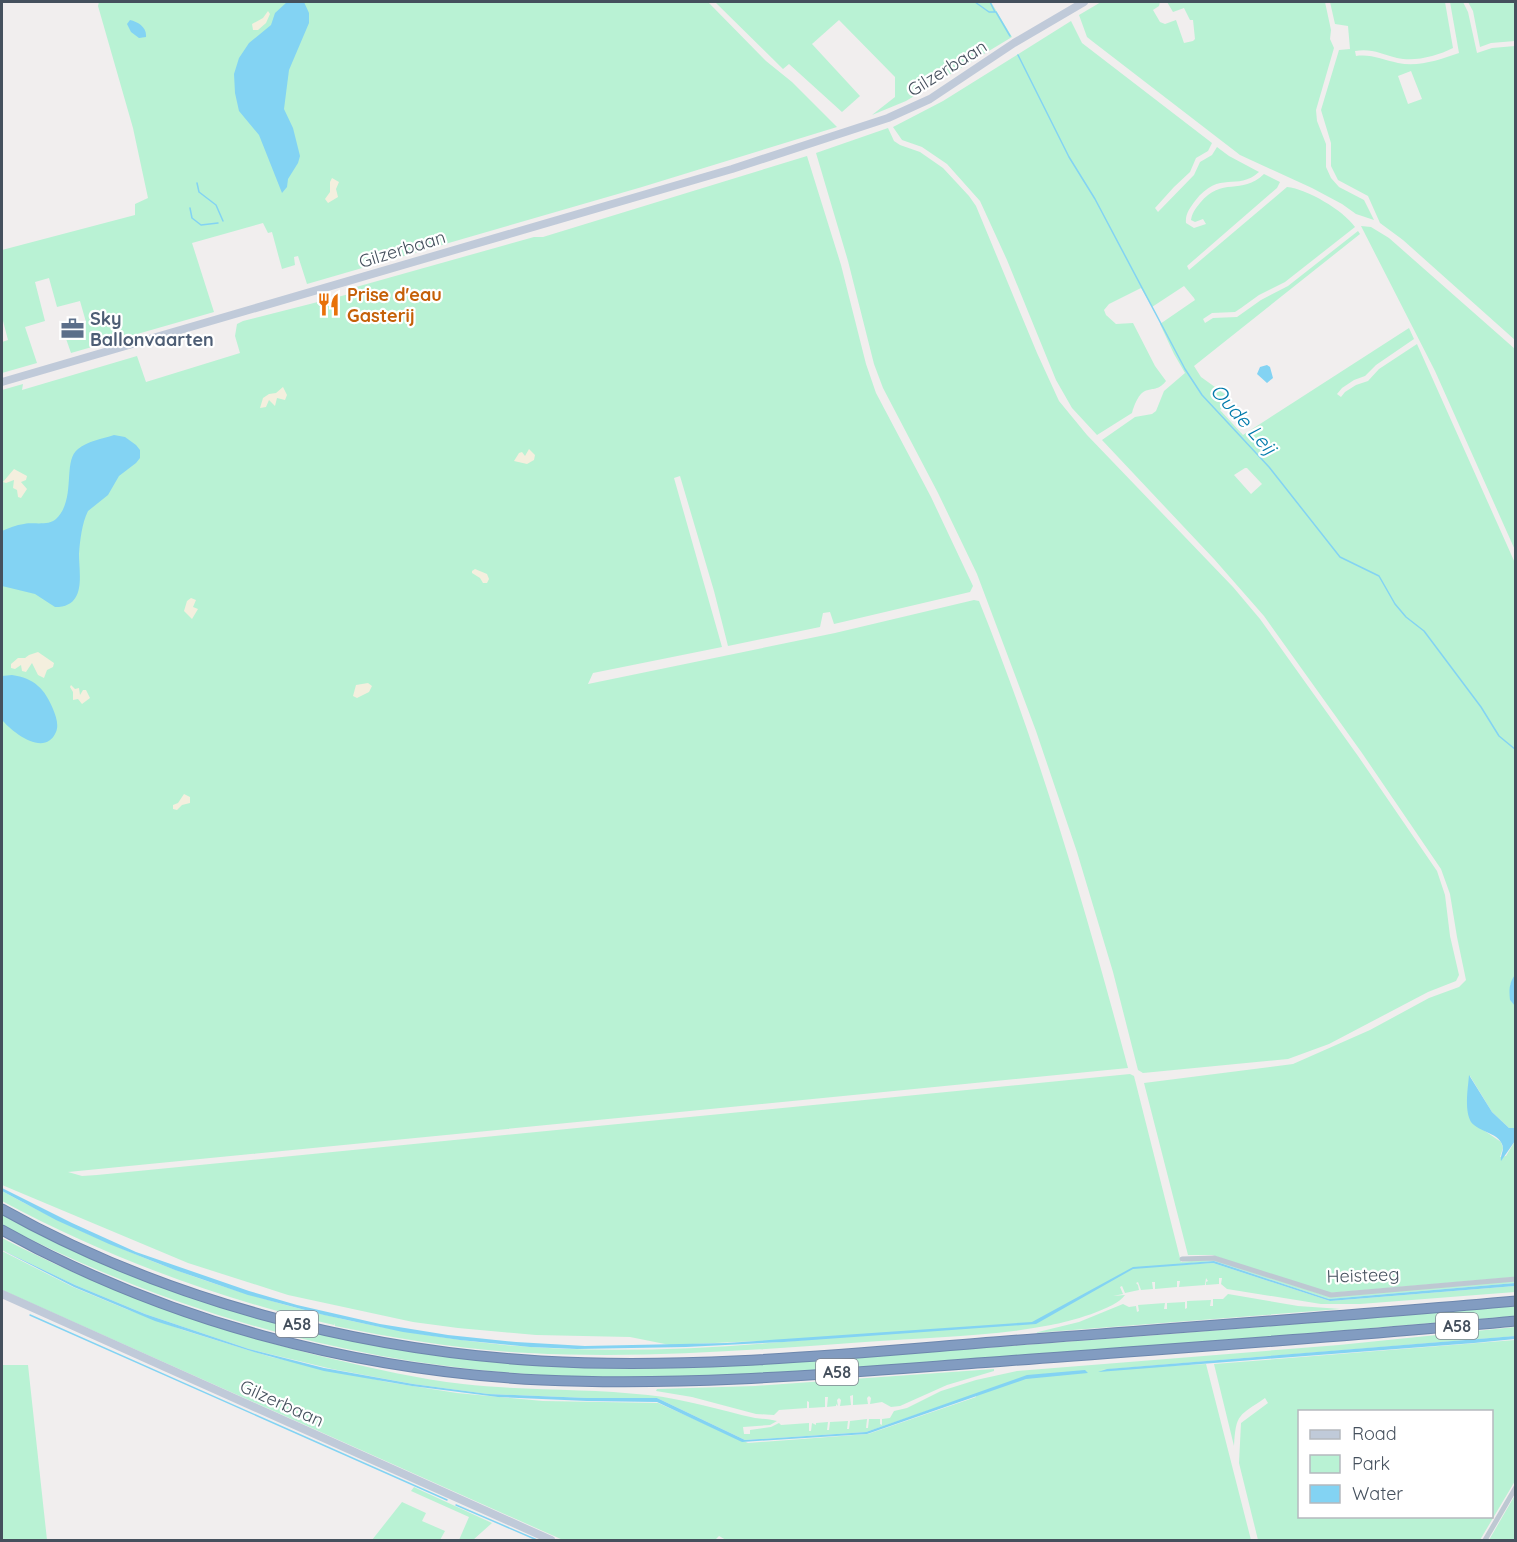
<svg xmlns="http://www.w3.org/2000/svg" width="1517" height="1542" font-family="Quicksand,sans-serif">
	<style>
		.green { fill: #b9f2d4; fill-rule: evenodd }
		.sand { fill: #f4efde }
		.water { fill: #83d3f3 }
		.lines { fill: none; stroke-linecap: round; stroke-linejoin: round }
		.stream { stroke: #83d3f3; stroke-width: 1.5 }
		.highway-casing { stroke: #6d87ad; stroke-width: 11 }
		.street { stroke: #bec8d2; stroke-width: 5 }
		.secondary { stroke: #c0cad9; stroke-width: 8 }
		.highway { stroke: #829cc1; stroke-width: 9 }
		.labels { text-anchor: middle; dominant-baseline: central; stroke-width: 4.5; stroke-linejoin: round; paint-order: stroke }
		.shield { fill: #fff; stroke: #7d848e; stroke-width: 1.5 }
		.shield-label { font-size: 16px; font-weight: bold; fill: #45505d }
		.street-label { font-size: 18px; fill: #45505d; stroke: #fff }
		.food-label { font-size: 18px; font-weight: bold; fill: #c56008; stroke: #fff; text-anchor: start }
		.service-label { font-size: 18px; font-weight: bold; fill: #4e5e75; stroke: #fff; text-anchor: start }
		.water-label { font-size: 20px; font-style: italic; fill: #027bac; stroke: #fff }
	</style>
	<rect width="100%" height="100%" fill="#f1eeee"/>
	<path class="green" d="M99,2H708L766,61L792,82L837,127L642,187L307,284L298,256L294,257L295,265L282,269L272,232L268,233L263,223L192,243L214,312L71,353L64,333L79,329L78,326L86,322L80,301L57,307L49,278L35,282L45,321L25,327L37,363L2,373V342L8,340L2,317V250L135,215V204L148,198L133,128L98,6Z
		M715,2H991L1012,37L906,101L872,115L895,97V77L839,20L812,44L860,96L842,112L789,64L783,69Z
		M1101,2H1160L1159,6L1153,10L1160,22L1165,24L1176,20L1184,43L1193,41L1195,39L1193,20H1190L1184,8L1173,12L1167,2H1325L1331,30L1330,39L1334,48L1316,110L1317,121L1326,144V167L1331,178L1339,187L1364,200L1374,220L1356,214L1342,204L1312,188L1240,155L1092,41L1087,37L1079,15Z
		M1330,2H1445L1453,48C1437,56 1415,62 1397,58C1382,54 1371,48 1355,51L1356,56C1372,54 1383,60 1398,63C1419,67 1439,60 1459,53L1450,2H1463L1468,12L1477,53L1492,48L1515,46V340L1403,240L1380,223L1368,196L1338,180L1331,166V143L1321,110L1339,50L1350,49L1348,26L1335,24ZM1411,71L1422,99L1408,104L1398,76Z
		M1468,2H1515V41L1491,43L1480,47L1473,11Z
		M1071,21L1082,43L1212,143L1208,151L1196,158L1190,172L1174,187L1155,208L1158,212L1194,175L1200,162L1212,155L1217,147L1229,156L1259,172C1237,192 1220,169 1195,201C1190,208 1185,214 1186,223L1194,228L1206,224L1203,219L1195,222L1191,220C1192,213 1195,209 1200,203C1222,176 1241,196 1264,174L1280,182L1277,188L1187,266L1189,270L1287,187C1307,189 1343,210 1355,227L1285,282L1259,295L1241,308L1235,312L1212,313L1203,319L1205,323L1213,318L1237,317L1261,300L1288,286L1358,231L1360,234L1194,366L1201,377L1233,400L1220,410L1243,435L1409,328L1414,339L1376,365L1365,376L1354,380L1342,388L1337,394L1341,397L1345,392L1356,385L1368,381L1379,369L1417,344L1515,563L1516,975L1510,985V1000L1516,1006L1515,1128H1509L1492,1112L1470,1076L1468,1090L1479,1127L1501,1142L1503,1148L1500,1157L1506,1156L1515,1141V1277L1330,1293L1321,1292L1212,1255H1188L1144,1083L1293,1064L1370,1030L1429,998L1459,987L1466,980L1457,937L1450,894L1441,869L1362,753L1264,616L1214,559L1102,440L1135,417L1152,414L1156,411L1164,391L1185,373L1174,354L1160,324L1195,300L1194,298L1184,286L1152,307L1141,288L1109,304L1104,310L1106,315L1116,324L1133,323L1155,366L1166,381C1153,398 1143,377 1132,413L1097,435L1072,408L1056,380L1007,260L980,201L947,164L922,147L902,140L893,127L943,101ZM1245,468H1247L1262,484L1251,494L1234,475Z
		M888,128L894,141L900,145L920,152L943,168L969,196L976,206L1037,353L1059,401L1087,435L1233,587L1260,619L1358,756L1437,871L1445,895L1450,936L1459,975L1456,981L1428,992L1329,1044L1288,1059L1143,1073L1138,1070L1113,972L1077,852L1036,731L977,574L938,493L883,388L874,364L848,261L816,153Z
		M807,156L841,265L866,364L876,393L931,497L973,586L970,592L834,624L830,612L823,613L820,627L728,646L714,591L680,476L674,478L722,647L593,673L588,684L835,633L974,600L979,601C1040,752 1086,910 1128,1068L68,1172L82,1176L97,1175L1130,1074L1134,1076L1181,1262L1211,1259L1324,1295L1515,1281V1283L1329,1299L1214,1261L1179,1264V1265L1213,1263L1330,1301L1515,1286V1292L1360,1304H1321L1227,1289L1221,1284L1222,1278H1219V1284L1206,1285V1282L1208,1281L1206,1278L1205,1285L1179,1287L1180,1281H1177V1287L1155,1289V1282H1152L1153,1289L1141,1290L1138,1282L1136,1283L1138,1285L1139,1290L1125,1293L1122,1286L1120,1287L1123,1294L1113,1296L1125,1295C1116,1309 1068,1322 1051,1325C990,1337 926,1337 865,1342C753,1350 641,1359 529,1353C464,1350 399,1339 335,1326L334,1323V1325C218,1299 107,1257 2,1201V1191C157,1276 329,1328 505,1345C611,1355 721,1348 826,1338L670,1345L630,1337L536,1335L458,1328L413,1322L288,1295L188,1263L2,1185V390L23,384L22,390L137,356L146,382L240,353L235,336L237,324L243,321L361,291L357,289L350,290L349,289L534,237H543Z
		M1361,226L1371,227L1389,238L1515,349V550L1435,371Z
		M2,1214C171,1302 357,1357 549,1366C606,1369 663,1365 720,1362C807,1359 895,1354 983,1348C1160,1335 1338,1321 1515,1306V1316C1341,1331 1165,1345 990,1358C836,1369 681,1385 527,1374C342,1362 165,1309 2,1225Z
		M2,1238C107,1292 217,1332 333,1359C376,1369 419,1379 463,1384C524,1391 587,1388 648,1395C685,1399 719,1410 755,1418C762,1419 770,1419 777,1421L770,1425L743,1427L744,1434H750V1430L771,1427L779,1423L781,1425L809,1423V1431H811L812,1423L816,1425V1423L828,1422L827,1430H829L830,1422L848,1421L847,1429H849L850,1421L867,1419L866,1428H868L869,1419H880V1424L882,1425V1419L890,1418L894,1411L907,1408L941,1391L976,1380L1017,1371L1339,1345L1515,1327L1516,1336L1098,1370L1206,1364L1251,1540H726L719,1536L715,1540H563L2,1290V1251L73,1287L126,1309L183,1330L271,1357L387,1382L457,1393L543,1401L658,1403L748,1443L868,1434L976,1397V1394L866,1432L745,1440L657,1398H587L488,1394L413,1384L332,1369L249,1349L145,1314L75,1285L2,1250Z
		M1228,1294L1298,1306L1341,1309L1034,1333L1079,1322L1123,1304L1129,1307L1136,1306L1137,1312L1139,1311L1138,1305L1165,1303L1164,1309H1167V1303L1185,1302V1309L1187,1308V1301L1211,1300L1210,1306H1213V1299H1223Z
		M1515,1340V1481L1480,1540H1258L1239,1463L1241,1423L1268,1403L1265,1398C1239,1416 1236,1413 1234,1446L1214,1364ZM1300,1412H1492V1516H1300Z
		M2,1365H28L47,1540H2Z
		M994,1369V1371L947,1385L900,1406L891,1407L882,1402L870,1404L871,1398L869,1396L867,1398L868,1404L853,1405V1395L850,1396L851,1405L840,1406L841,1400L839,1398L837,1400L838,1406L836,1404V1406L827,1407L828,1397H825V1407L809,1408V1402L807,1401V1408L779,1410L774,1415L756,1414L692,1397L656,1391L657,1389L755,1386Z
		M414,1487L418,1489L492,1523L473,1540H459L469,1517L411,1491Z
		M1515,1495V1540H1489Z
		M402,1502L426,1513L422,1521L445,1531L440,1540H372Z"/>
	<path class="sand" d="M268,11L270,14L266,23L258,30H253L252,24L263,18Z
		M332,178L339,182L336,189L338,197L328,203L325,199L330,192V182Z
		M283,387L287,395L285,400L277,398L275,406L269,400L266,407L260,408L263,398L269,394L276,393Z
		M529,449L535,455L534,460L527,464L514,461L519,453L522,452L525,456Z
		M14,469L27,476L26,480L21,482L27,489L21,498L18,497L17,490L13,488L14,480L6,483L3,482Z
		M475,569L487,574L489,579L487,583H483L480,578L472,573V571Z
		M191,598L196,600L193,607L198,609L192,619L184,611L187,601Z
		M38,652L54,663L53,667L47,670L44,678L38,675L32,663L26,672L22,671L21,665L15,669L11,668V664L18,658H25L29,655Z
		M368,683L372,686L369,692L357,698L353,696L356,685Z
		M71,685L75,689L79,688L80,695L83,690H86L90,698L82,704L78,699L73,700V692L70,687Z
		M184,794L190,797V803L182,805L177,810L173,809V805L178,803Z"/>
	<path class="water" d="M287,2H304L309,13V23L289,70L284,109L293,128L300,156L298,163L288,179L287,187L282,193L259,135L239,111L235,93L234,74L239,58L249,43L271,25L275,13Z
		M130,20C138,22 147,27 146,37L139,38L131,32L127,24Z
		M1267,365L1270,367L1273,378L1267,383L1257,374L1260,367Z
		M114,435L125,437L136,445L140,450V458L136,463L119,476L108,495L88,511C82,523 80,540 79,554C79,574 87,607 55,607L35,594L2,586V531C9,528 16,525 24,524C34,522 49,526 56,519C77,499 62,461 78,449C88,441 102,439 114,435Z
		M12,675C34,678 45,689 53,709C56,716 59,725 56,732C45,758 12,732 2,720V676Z
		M1515,975V1006L1510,1000C1509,990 1509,983 1515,975Z
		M1469,1075L1492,1112L1509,1128H1515V1141L1501,1161C1500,1157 1503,1152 1503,1148C1502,1133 1478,1132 1471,1122C1464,1110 1468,1088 1469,1075Z
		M2,1188L72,1223L136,1252L249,1291L297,1305L380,1324L448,1335L516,1342L585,1346L727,1343L1032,1322L1133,1267L1214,1261L1329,1299L1515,1283V1286L1330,1301L1213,1263L1133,1269L1036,1324L784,1342L686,1347L577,1349L530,1347L460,1340L403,1332L324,1315L248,1295L175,1270L109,1244L56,1220L2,1191Z
		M2,1250L75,1285L145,1314L249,1349L324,1368L413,1384L488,1394L587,1398H657L745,1440L866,1432L1027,1375L1085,1370L1088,1373L1026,1379L867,1434L742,1442L657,1402L587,1401L498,1397L412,1386L324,1371L254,1352L155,1321L74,1287Z
		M1515,1336V1339L1474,1343L1098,1372L1107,1369Z"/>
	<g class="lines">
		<path class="stream" d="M975,2L989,12H996L1010,36
			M990,2L995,12
			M1018,55L1069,157L1095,199L1185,369L1202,395L1269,467L1340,557L1379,576L1395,604L1406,617L1424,631L1481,707L1499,736L1516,750
			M197,183L199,192L216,205L223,221
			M190,208L192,218L201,225L218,223
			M30,1315L447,1500
			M456,1505L537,1540"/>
		<defs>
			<path id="highway" d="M2,1209C164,1300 356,1350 541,1361C694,1370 854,1353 1006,1341C1176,1328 1346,1316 1516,1301
				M2,1230C165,1321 355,1371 542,1380C696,1387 852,1372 1006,1361C1176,1348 1346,1337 1516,1321"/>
		</defs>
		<use href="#highway" class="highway-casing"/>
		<path class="street" d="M1182,1259L1214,1258L1331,1295L1516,1279
			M1485,1540L1516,1487"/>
		<path class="secondary" d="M2,382L732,169L888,118L930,99L1014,43L1084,2
			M2,1294L551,1540"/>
		<use href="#highway" class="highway"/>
	</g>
	<defs>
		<symbol id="restaurant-bare" viewBox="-9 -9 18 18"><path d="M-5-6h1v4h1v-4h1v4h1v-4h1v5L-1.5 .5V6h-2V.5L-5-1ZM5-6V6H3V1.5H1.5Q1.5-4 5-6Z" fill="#e8710a" stroke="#fff" stroke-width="2.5" paint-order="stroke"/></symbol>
		<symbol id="office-bare" viewBox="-9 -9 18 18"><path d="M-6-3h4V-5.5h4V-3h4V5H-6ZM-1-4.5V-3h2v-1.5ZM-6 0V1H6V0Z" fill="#5c6f8a" stroke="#fff" stroke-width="2.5" paint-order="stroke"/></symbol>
	</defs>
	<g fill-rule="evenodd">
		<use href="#restaurant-bare" x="312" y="288" width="33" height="33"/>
		<use href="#office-bare" x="56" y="312" width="33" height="33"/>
	</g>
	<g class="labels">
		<g class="shield">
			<rect x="276" y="1311" width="42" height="26" rx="4.5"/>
			<rect x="1436" y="1313" width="42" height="26" rx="4.5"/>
			<rect x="816" y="1359" width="42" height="26" rx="4.5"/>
		</g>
		<g class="shield-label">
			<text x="297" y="1324">A58</text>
			<text x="1457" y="1326">A58</text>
			<text x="837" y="1372">A58</text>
		</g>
		<g class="street-label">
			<text transform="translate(947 68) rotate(-32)">Gilzerbaan</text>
			<text transform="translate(402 249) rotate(-17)">Gilzerbaan</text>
			<text transform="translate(1363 1275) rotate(-2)">Heisteeg</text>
			<text transform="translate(282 1403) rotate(24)">Gilzerbaan</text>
		</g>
		<g class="food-label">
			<text x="347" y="294">Prise d'eau<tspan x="347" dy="21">Gasterij</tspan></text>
		</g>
		<g class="service-label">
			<text x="90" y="318">Sky<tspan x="90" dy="21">Ballonvaarten</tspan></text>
		</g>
		<g class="water-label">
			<text transform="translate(1244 419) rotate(48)">Oude Leij</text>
		</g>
	</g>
	<rect width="1517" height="1542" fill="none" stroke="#45505d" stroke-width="6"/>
	<rect x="1298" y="1410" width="195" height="108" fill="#ffffff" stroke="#b5b9be" stroke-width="1.5"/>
	<rect x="1310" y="1430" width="30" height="9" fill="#c0cad9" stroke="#b5b9be" stroke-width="1.5"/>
	<text x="1352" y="1440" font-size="18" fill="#45505d">Road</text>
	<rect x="1310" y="1455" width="30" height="18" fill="#b9f2d4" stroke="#b5b9be" stroke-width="1.5"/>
	<text x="1352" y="1470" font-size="18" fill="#45505d">Park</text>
	<rect x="1310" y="1485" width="30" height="18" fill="#83d3f3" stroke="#b5b9be" stroke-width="1.5"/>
	<text x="1352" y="1500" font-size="18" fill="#45505d">Water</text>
</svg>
